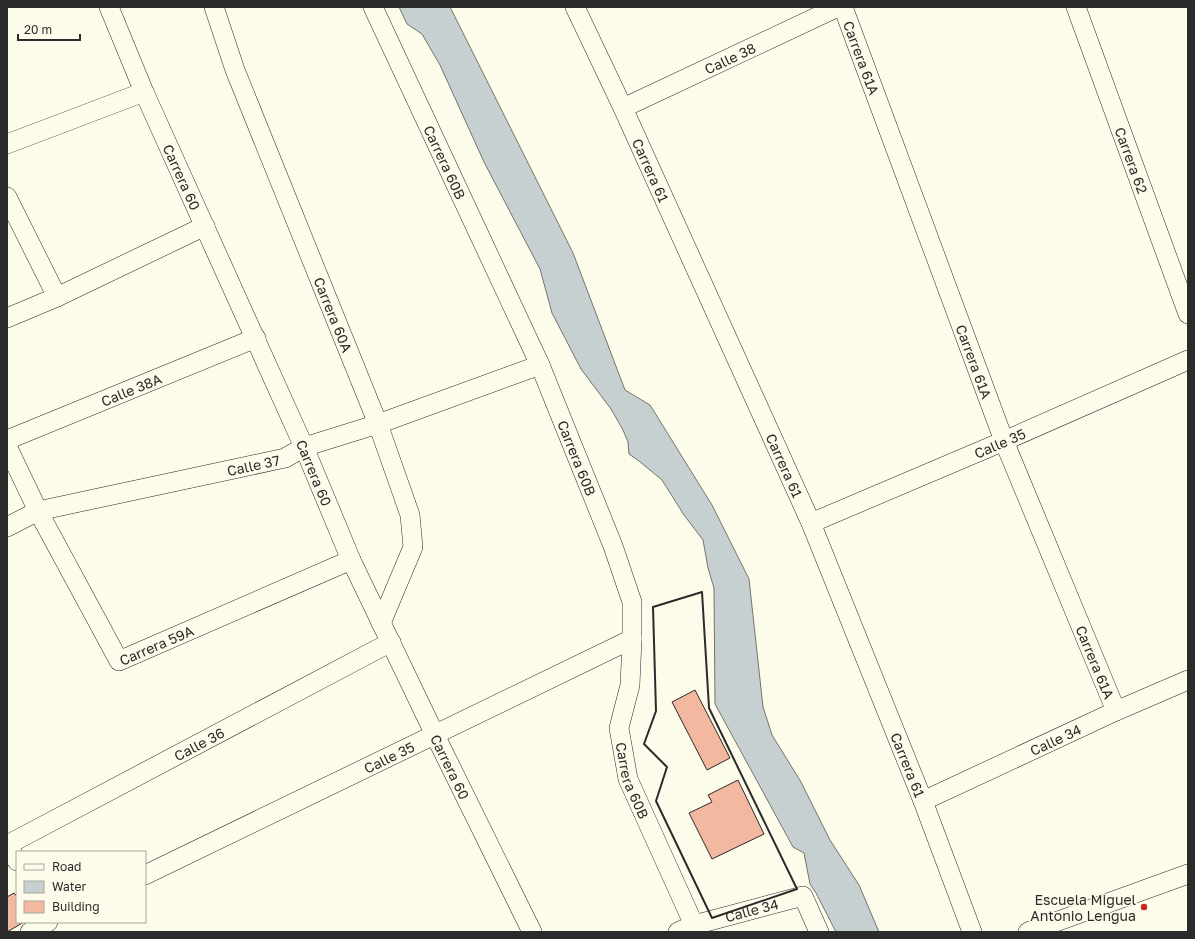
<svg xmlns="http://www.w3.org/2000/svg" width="1195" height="939" font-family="'Golos Text',sans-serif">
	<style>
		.water { fill: #c7d0d0; stroke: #74746e }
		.building { fill: #f2b8a0; stroke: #2b2b2b }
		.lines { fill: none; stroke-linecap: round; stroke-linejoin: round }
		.minor-casing { stroke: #2b2b2b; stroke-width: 20 }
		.minor { stroke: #fdfbea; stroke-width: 19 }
		.wall { stroke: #2b2b2b; stroke-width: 2 }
		.poi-dot { fill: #c62828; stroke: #fdfbea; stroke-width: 1.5 }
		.labels { text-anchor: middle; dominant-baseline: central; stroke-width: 3; stroke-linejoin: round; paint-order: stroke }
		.street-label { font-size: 14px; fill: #2b2b2b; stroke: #fdfbea }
		.poi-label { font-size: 14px; fill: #2b2b2b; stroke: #fdfbea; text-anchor: end }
	</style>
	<rect width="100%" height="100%" fill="#fdfbea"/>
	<path class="water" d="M399,7H450L573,253L625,390L650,405L712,505L749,579L763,707L772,735L801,782L830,840L859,885L879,932H836L816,893L810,884L804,853L793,847L715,704L714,588L708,568L703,540L684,515L662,480L639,461L629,454L628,442L623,430L611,409L581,369L552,313L540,269L484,162L440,65L422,34L407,24Z"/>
	<path class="building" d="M695,690L730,758L707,770L672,702Z
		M738,780L764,834L712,859L689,813L712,802L708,795Z
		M14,893L17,897V922H24L7,932V897Z"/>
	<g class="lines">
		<defs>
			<g id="minor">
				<path id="s1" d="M109,7L144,92L304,447L351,560L435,735L532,932"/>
				<path id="s2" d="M214,7L235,70L378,424L410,515L413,547L381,623"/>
				<path id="s3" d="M373,7L540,365L613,546L632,602V639L630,685L619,728L628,779L694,925"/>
				<path id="s4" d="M575,7L623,108L811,523L923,801L972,932"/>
				<path id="s5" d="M843,7L1004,441L1116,711"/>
				<path id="s6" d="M1076,7L1188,314"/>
				<path id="s7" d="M623,108L838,7"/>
				<path d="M7,144L144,92"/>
				<path d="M7,197L57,297"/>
				<path d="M7,318L57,297L205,226"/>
				<path id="s8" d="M7,440L256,338"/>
				<path id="s9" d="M7,446L38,511L119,661L351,560"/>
				<path id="s10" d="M811,523L1004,441L1188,360"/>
				<path id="s11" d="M7,527L38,511L285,458L304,447L378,424L540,365"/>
				<path id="s12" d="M923,801L1116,711L1188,680"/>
				<path d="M7,844L17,861"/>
				<path id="s13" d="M7,845L391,642"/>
				<path id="s14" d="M145,875L632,639"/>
				<path d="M30,932L48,922"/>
				<path id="s15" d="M678,932L694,925L803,896L819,932"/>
				<path d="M1028,932L1188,874"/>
			</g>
		</defs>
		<use href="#minor" class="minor-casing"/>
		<use href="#minor" class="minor"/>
		<path class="wall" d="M702,592L709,708L797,889L712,918L656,801L667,767L644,744L656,711L653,607Z"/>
	</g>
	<circle class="poi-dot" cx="1144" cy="907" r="4"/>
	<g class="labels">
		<g class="street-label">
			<text stroke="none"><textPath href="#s7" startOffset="118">Calle 38</textPath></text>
			<text stroke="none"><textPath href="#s5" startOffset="54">Carrera 61A</textPath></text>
			<text stroke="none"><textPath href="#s6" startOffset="163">Carrera 62</textPath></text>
			<text stroke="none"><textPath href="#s3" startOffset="171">Carrera 60B</textPath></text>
			<text stroke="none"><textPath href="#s4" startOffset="180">Carrera 61</textPath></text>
			<text stroke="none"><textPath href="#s1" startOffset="185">Carrera 60</textPath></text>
			<text stroke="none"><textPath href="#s2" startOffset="330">Carrera 60A</textPath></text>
			<text stroke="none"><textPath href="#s5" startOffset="378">Carrera 61A</textPath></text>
			<text stroke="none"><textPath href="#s8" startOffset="134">Calle 38A</textPath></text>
			<text stroke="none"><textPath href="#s10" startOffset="205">Calle 35</textPath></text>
			<text stroke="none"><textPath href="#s3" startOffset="495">Carrera 60B</textPath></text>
			<text stroke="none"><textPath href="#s11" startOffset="255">Calle 37</textPath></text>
			<text stroke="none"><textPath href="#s4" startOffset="504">Carrera 61</textPath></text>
			<text stroke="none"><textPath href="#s1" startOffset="509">Carrera 60</textPath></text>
			<text stroke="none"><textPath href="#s9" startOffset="283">Carrera 59A</textPath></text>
			<text stroke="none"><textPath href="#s5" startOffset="702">Carrera 61A</textPath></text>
			<text stroke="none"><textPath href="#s12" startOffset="146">Calle 34</textPath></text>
			<text stroke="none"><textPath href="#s13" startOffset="217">Calle 36</textPath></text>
			<text stroke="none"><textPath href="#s14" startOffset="271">Calle 35</textPath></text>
			<text stroke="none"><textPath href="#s4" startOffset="828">Carrera 61</textPath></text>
			<text stroke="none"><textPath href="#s1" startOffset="833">Carrera 60</textPath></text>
			<text stroke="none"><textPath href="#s3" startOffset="831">Carrera 60B</textPath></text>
			<text stroke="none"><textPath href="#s15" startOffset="77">Calle 34</textPath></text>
		</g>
		<g class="poi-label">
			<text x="1136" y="899">Escuela Miguel<tspan x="1136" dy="16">Antonio Lengua</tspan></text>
		</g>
	</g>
	<rect width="1195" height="939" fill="none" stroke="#2b2b2b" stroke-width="16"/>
	<rect x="16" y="851" width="130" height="72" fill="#fdfbea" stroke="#a9a89e"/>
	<rect x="24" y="864" width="20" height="6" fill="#fdfbea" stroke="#a9a89e"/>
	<text x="52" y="871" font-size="12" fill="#2b2b2b">Road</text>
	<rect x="24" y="881" width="20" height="12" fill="#c7d0d0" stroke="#a9a89e"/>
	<text x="52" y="891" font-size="12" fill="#2b2b2b">Water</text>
	<rect x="24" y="901" width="20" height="12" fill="#f2b8a0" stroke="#a9a89e"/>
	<text x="52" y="911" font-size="12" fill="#2b2b2b">Building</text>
	<path d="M18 34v6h62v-6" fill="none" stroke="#2b2b2b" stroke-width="2"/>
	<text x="24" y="34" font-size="12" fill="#2b2b2b" stroke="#fdfbea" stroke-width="3" paint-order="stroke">20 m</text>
</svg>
